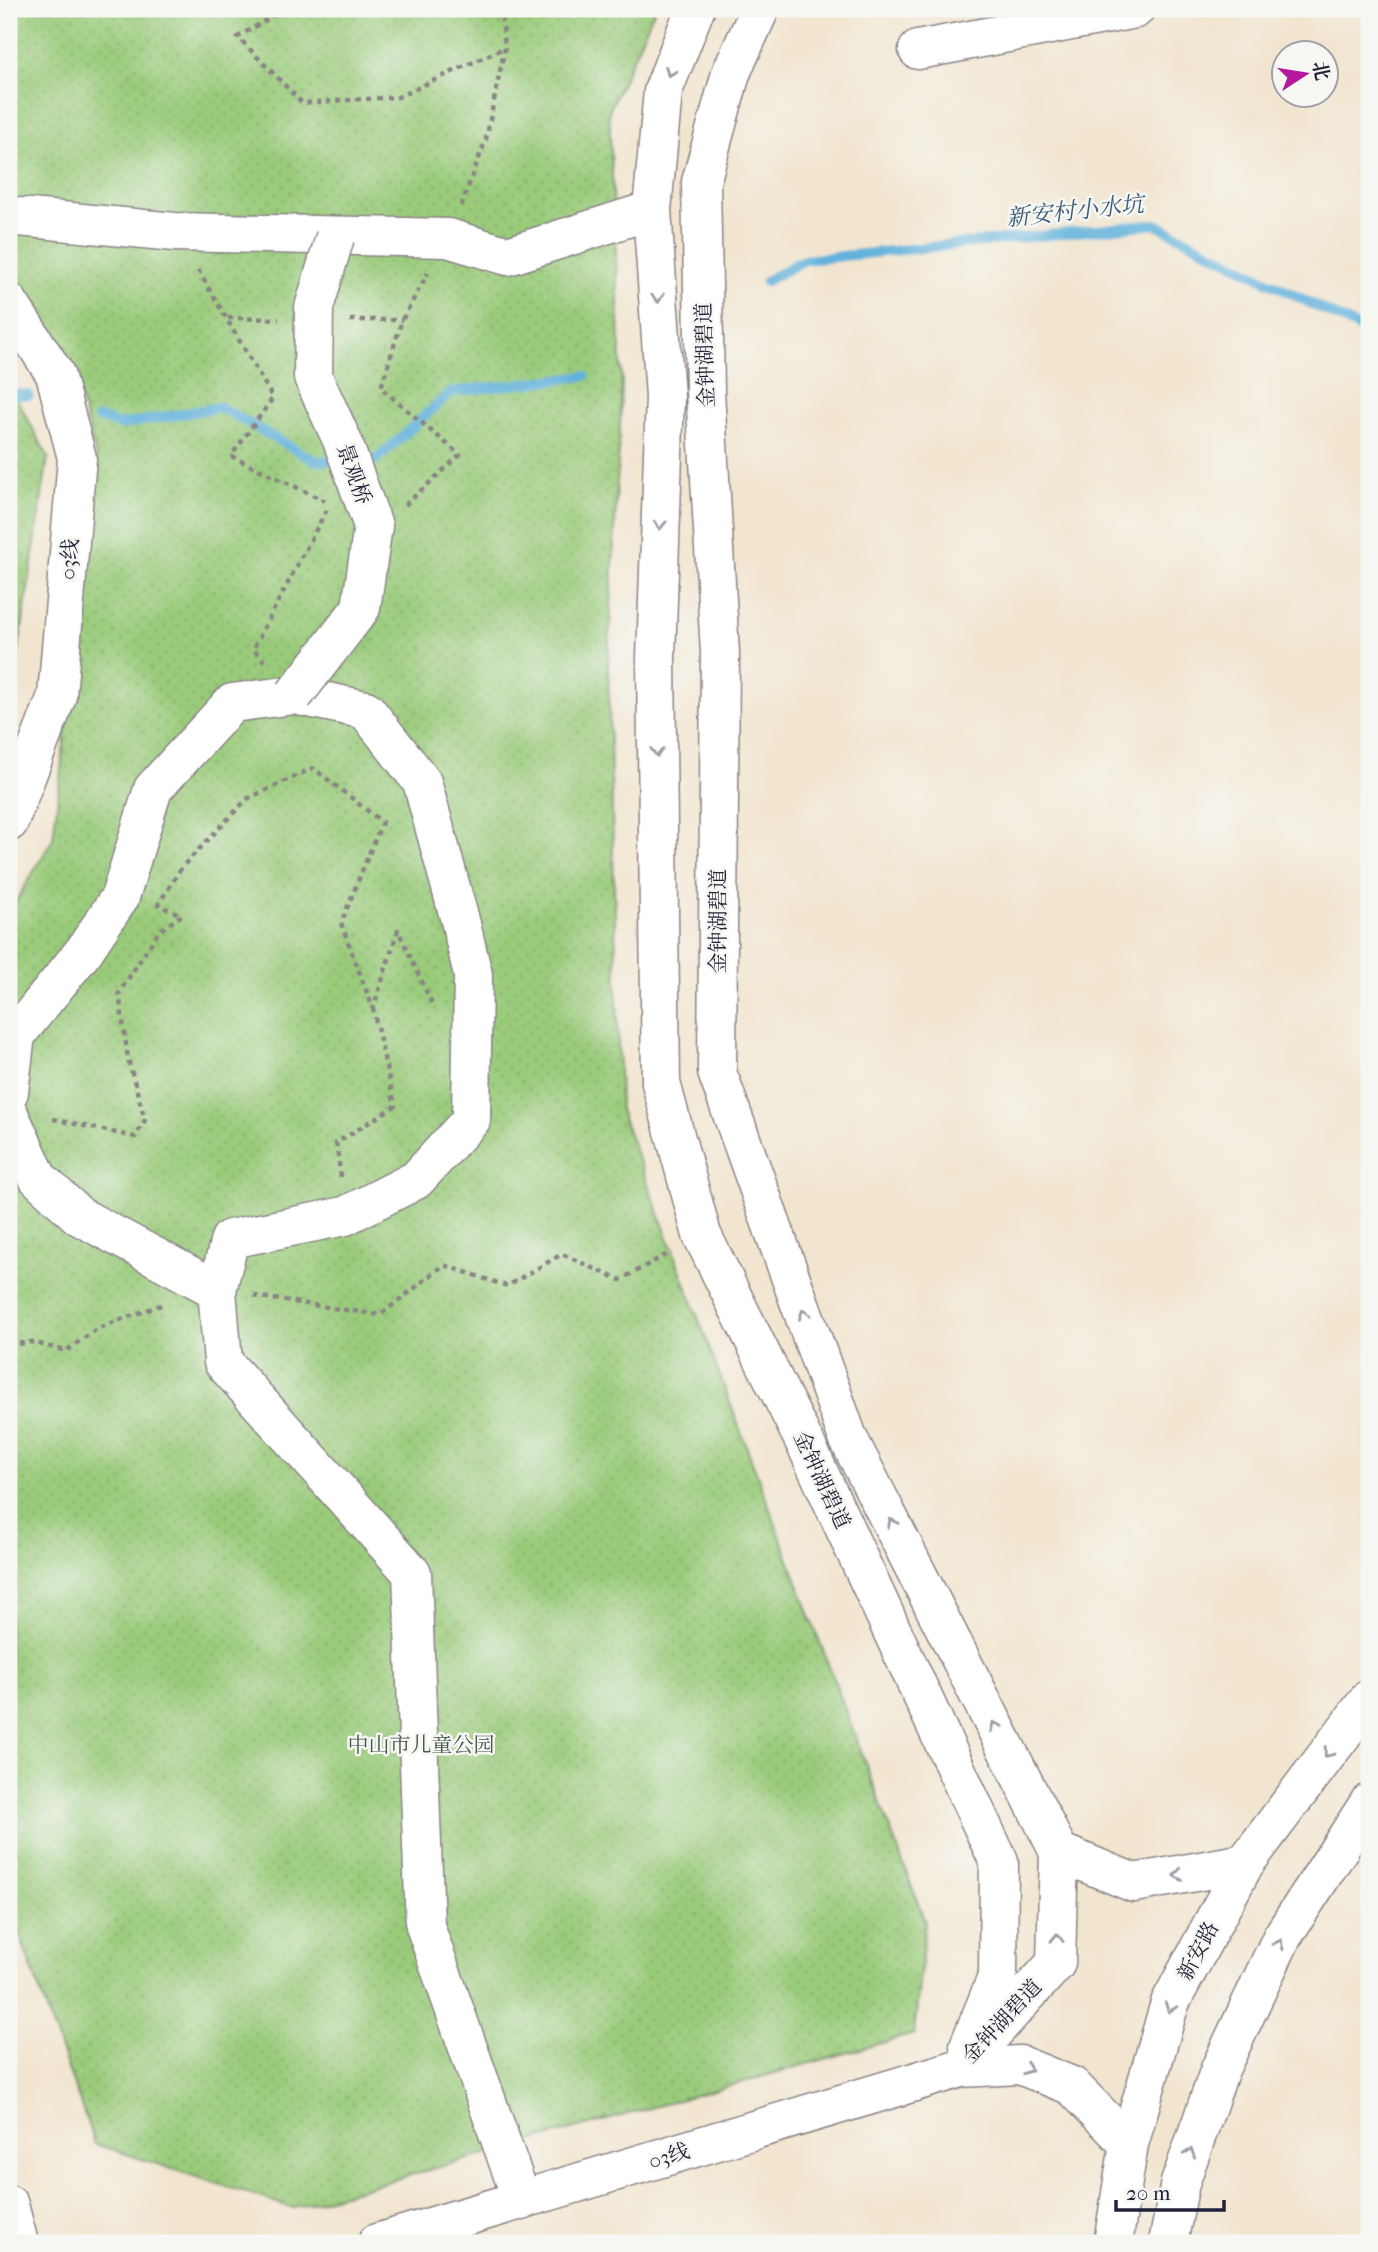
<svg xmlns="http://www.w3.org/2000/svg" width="1378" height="2252" font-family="'IM FELL French Canon','Noto Serif SC',serif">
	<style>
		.park { fill: url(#park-dots); stroke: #5e765a; stroke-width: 2 }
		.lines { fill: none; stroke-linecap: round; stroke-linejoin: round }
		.stream { stroke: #61b1db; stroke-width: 10 }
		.minor-casing { stroke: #8a8485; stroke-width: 41 }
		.path { stroke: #8a8485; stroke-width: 4.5; stroke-dasharray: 5 5; stroke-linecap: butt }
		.minor { stroke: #fff; stroke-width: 38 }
		.minor-bridge-casing { stroke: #8a8485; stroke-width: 41; stroke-linecap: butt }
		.minor-bridge { stroke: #fff; stroke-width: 38 }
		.oneway { stroke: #9c9ca7 }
		.labels { text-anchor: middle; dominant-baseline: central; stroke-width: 5; stroke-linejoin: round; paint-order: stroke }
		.street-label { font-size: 21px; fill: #22223b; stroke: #f6f6f2 }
		.park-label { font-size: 21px; fill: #46554e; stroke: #f6f6f2 }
		.water-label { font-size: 23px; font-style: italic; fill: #3b5b7b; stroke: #f6f6f2 }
	</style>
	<defs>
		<pattern id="park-dots" width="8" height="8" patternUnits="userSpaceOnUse" patternTransform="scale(1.75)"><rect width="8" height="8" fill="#9acb7a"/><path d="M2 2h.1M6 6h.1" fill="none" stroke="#84ae6a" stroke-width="1.8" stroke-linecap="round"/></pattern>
	</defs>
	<rect width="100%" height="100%" fill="#f6f6f2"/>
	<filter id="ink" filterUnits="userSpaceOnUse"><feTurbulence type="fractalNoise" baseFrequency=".0143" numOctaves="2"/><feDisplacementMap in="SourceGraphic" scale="14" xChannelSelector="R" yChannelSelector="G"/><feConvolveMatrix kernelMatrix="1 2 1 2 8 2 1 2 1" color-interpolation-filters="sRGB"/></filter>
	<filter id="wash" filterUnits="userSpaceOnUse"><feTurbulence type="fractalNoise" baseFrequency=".00686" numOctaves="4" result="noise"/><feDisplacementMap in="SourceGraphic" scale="28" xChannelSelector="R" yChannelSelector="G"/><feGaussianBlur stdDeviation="1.57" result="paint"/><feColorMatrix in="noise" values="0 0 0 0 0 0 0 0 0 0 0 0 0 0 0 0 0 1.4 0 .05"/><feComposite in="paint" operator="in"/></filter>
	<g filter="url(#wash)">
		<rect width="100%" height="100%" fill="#f2e5cf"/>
		<path class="park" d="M9,9H655L609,111L622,383L608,665L620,1110L925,1922L914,2034L293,2208L95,2144L9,1905V913L53,839L97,459L74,375L9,263Z
			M9,384L48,457L13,687L9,696Z"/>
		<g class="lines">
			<path class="stream" d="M766,281L804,260L1155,224L1369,333
				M9,394L29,395
				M98,418L120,425L220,407L315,461L341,460
				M357,460H376L451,392L585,376"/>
		</g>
	</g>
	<g filter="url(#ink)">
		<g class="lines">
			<defs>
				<path id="minor" d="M695,9L663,91L652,210L665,396L656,658L661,1083L702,1235L808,1449L999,1862L998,1975L969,2046
					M760,9L731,73L701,182L705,391L720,653L717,1072L848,1438L1059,1852L1056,1963L961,2068
					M918,50L1135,9
					M9,216L175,232L448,238L508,256L652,210
					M9,303L55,374L77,458L57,696L9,822
					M9,1092L16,1035L84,951L120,897L153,789L232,703L294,695L366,710L422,782L461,924L473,975L471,1120L416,1180L345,1216L230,1239L217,1290L223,1362L412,1573L425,1926L522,2201
					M9,1114L38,1178L79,1216L217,1290
					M1059,1852L1134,1883L1245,1863
					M9,2205L19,2243
					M377,2243L961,2068L1020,2065L1072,2086L1129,2144
					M1113,2243L1129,2144L1170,2003L1245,1863L1369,1699
					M1168,2243L1180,2183L1220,2069L1282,1937L1369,1803"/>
			</defs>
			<use href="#minor" class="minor-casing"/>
			<path class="path" d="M284,9L238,37L302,103L398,97L504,48
				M461,206L486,139L505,47L501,9
				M198,270L273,398L231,456L325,501
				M228,318L279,319
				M350,320H402
				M405,505L460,455L381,388L402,320L428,273
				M265,662L253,649L327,509
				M53,1119L135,1137L145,1120L128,1059L119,993L159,931L182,915L158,905L182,867L247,799L313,768L382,822L341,923L373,1009L398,930L434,1008
				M341,1177L336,1143L395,1106L373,1009
				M254,1296L380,1315L444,1265L507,1286L562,1254L620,1280L671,1252
				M9,1345L31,1342L66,1351L98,1328L164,1304"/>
			<use href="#minor" class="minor"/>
			<defs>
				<path id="minor-bridge" d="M294,695L361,608L373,526L342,440L313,377L314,308L335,237"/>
			</defs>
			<use href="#minor-bridge" class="minor-bridge-casing"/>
			<use href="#minor-bridge" class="minor-bridge"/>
		</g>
		<defs><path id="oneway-chevron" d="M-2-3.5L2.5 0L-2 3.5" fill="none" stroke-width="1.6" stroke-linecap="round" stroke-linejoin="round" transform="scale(1.75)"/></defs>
		<g class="oneway">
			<use href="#oneway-chevron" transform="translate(670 72) rotate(112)"/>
			<use href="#oneway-chevron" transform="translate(658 298) rotate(86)"/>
			<use href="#oneway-chevron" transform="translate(660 525) rotate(92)"/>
			<use href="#oneway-chevron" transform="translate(657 752) rotate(89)"/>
			<use href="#oneway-chevron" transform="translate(804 1314) rotate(-110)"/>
			<use href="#oneway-chevron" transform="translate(892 1523) rotate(-117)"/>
			<use href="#oneway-chevron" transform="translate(995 1726) rotate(-117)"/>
			<use href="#oneway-chevron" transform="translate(1328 1753) rotate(127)"/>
			<use href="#oneway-chevron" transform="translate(1178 1875) rotate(170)"/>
			<use href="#oneway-chevron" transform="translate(1057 1938) rotate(-89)"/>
			<use href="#oneway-chevron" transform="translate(1279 1944) rotate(-64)"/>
			<use href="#oneway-chevron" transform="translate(1170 2008) rotate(110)"/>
			<use href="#oneway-chevron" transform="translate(1028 2069) rotate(19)"/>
			<use href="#oneway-chevron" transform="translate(1190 2153) rotate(-71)"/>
		</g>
	</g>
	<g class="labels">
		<g class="street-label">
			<text transform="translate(705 355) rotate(-92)">金钟湖碧道</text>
			<text transform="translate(354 474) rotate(70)">景观桥</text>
			<text transform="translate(69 559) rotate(-85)">03线</text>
			<text transform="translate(718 921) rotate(-90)">金钟湖碧道</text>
			<text transform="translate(822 1480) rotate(65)">金钟湖碧道</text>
			<text transform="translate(1198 1951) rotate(-62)">新安路</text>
			<text transform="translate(1002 2021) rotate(-47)">金钟湖碧道</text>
			<text transform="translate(669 2156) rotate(-17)">03线</text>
		</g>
		<g class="park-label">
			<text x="421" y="1745">中山市儿童公园</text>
		</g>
		<g class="water-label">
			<text transform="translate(1075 211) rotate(-6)">新安村小水坑</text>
		</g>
	</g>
	<rect width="1378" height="2252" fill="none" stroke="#f6f6f2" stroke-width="35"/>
	<g transform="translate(1305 74) rotate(78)"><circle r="33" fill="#f6f6f2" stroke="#a1a1a9" stroke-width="2"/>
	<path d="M0-5L12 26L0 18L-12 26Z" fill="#b5179e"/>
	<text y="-10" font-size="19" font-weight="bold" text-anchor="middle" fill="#22223b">北</text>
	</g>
	<path d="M1116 2200v10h108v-10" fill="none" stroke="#22223b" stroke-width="3.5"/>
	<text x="1126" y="2200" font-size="21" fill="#22223b" stroke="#f6f6f2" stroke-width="5" paint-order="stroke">20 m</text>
</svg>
